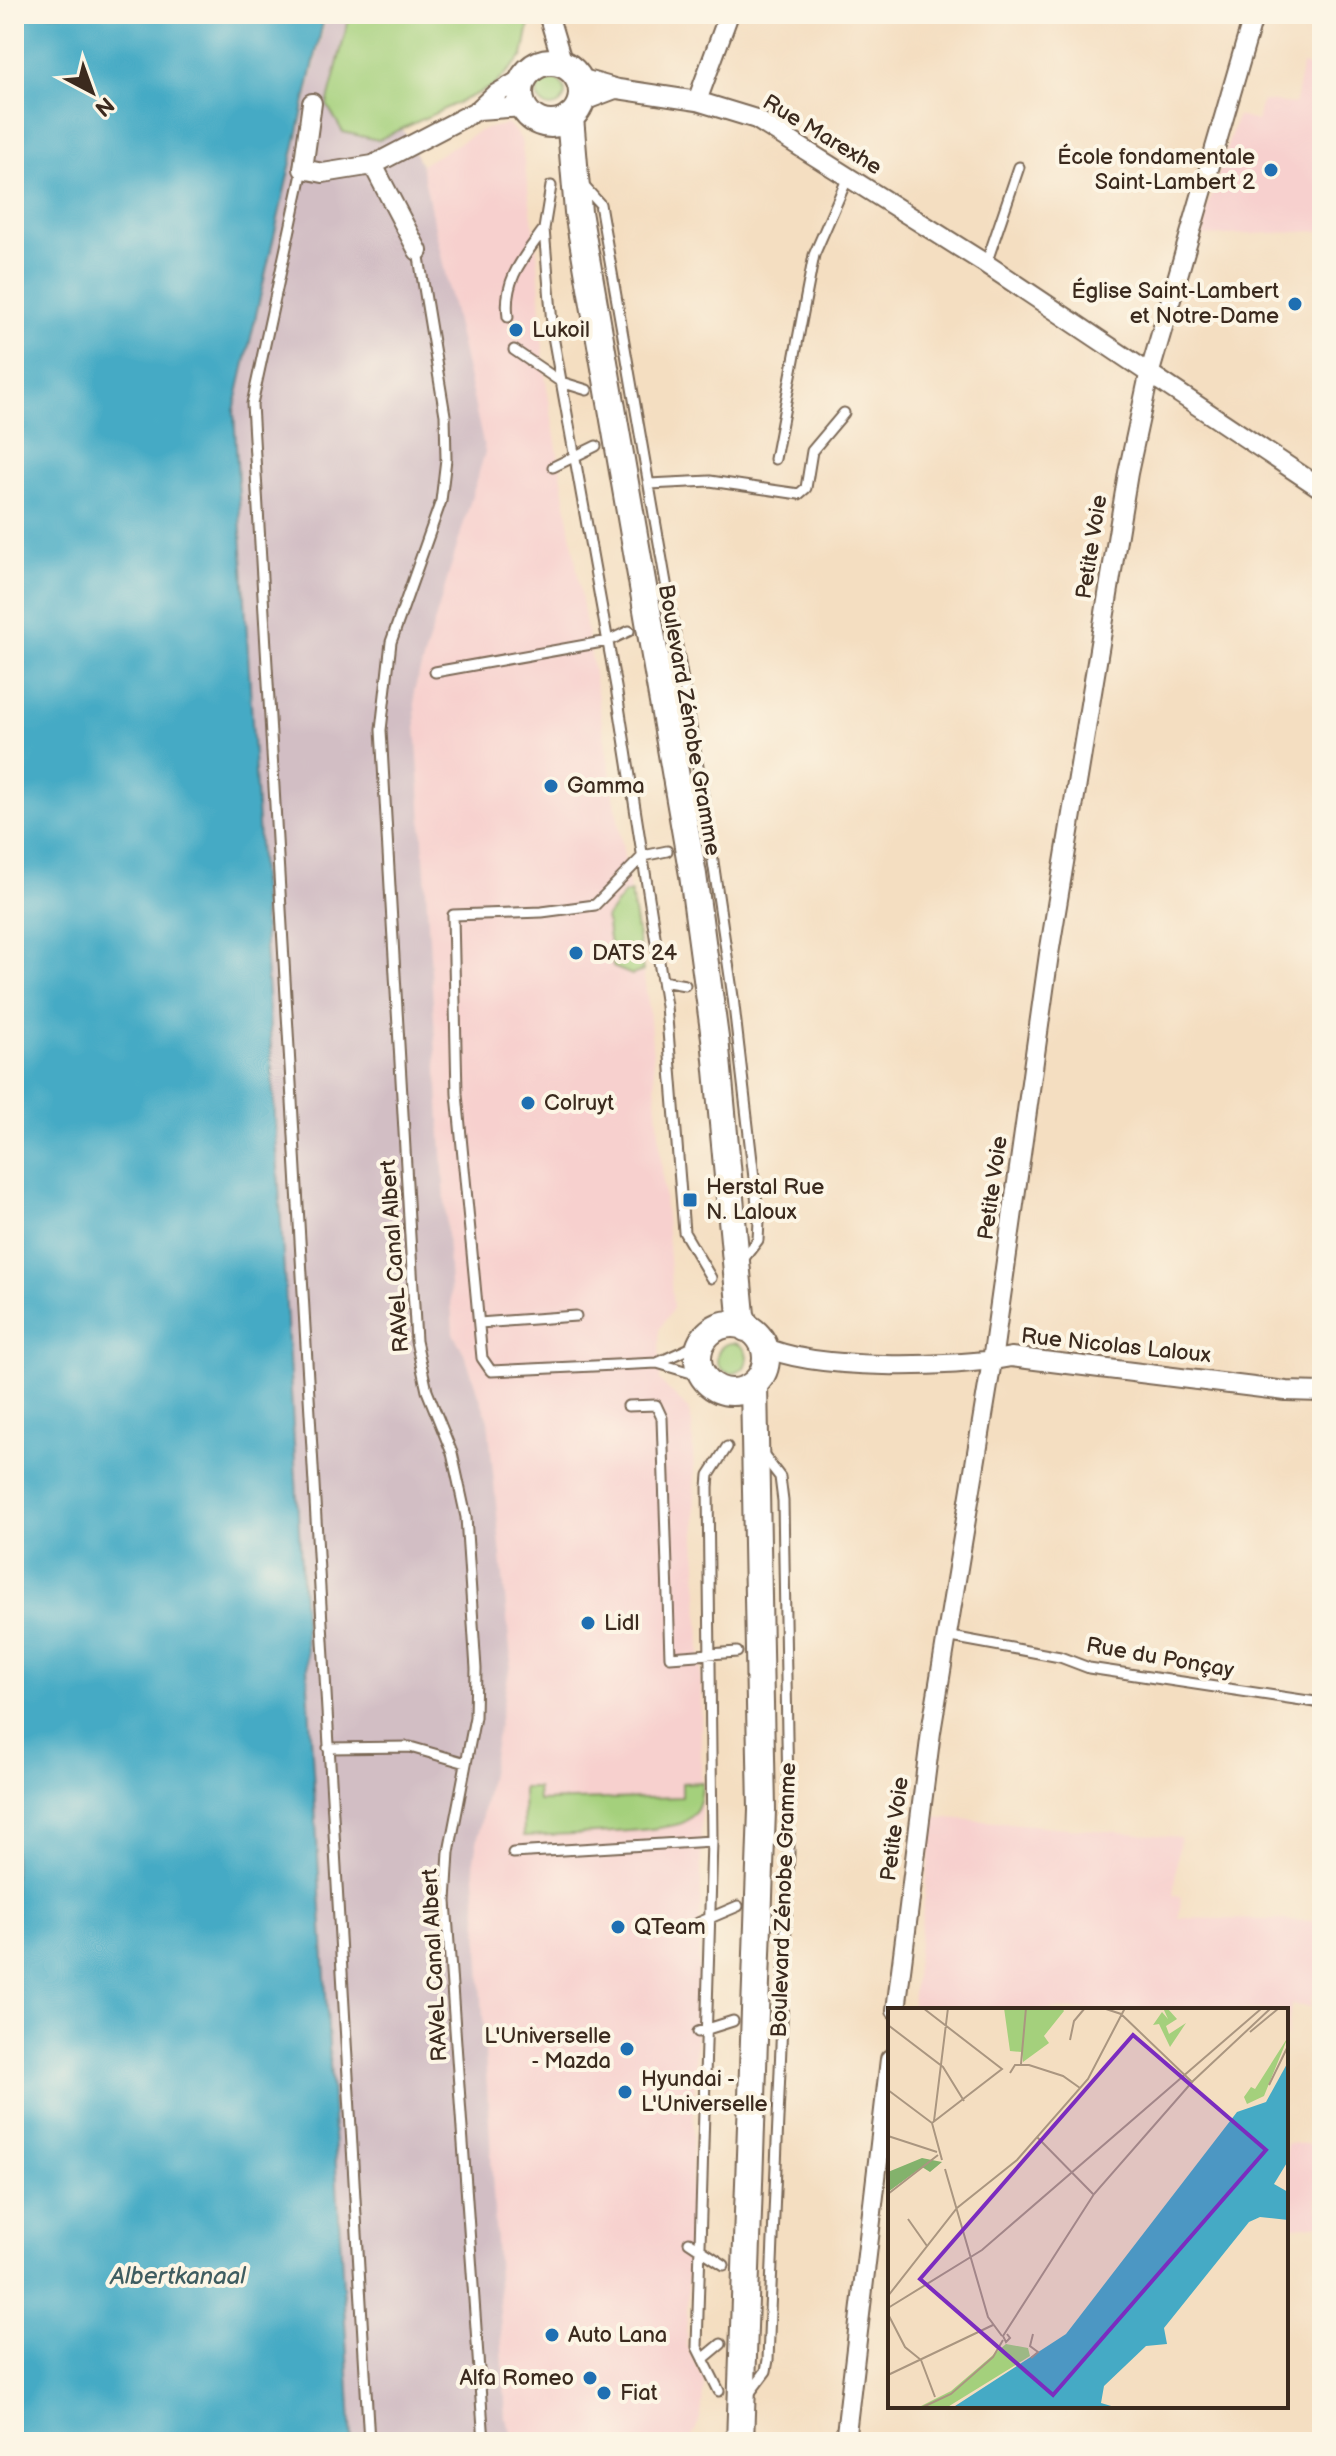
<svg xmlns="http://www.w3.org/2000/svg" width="1336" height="2456" font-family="'Balsamiq Sans',sans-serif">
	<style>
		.built { fill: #f7d0ce }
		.industrial { fill: #d2bec4 }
		.green { fill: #a4d07c; stroke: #707d4d; stroke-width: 2 }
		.water { fill: #45aac5; stroke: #406a72; stroke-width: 2 }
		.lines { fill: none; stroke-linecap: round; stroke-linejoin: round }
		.service-casing { stroke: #7c6957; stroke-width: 13 }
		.minor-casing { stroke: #7c6957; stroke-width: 22 }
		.secondary-casing { stroke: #7c6957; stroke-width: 30 }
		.service { stroke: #fff; stroke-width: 9 }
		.minor { stroke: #fff; stroke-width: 18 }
		.secondary { stroke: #fff; stroke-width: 26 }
		.poi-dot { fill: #1f6fb2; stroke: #fcf5e5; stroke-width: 3 }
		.labels { text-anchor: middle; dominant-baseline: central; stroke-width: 8; stroke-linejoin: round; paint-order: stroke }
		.street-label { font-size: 22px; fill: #3b2a1e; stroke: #fcf5e5 }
		.poi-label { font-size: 22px; fill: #3b2a1e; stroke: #fcf5e5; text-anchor: start }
		.water-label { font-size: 24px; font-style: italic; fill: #3f5d61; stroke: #fcf5e5 }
		.inset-road { fill: none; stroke: #aa9680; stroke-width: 2 }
		.view { fill: #7b2cbf; fill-opacity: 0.15; stroke: #7b2cbf; stroke-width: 4 }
		.inset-edge { fill: none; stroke: #3b2a1e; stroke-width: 4 }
	</style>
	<rect width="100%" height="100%" fill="#fcf5e5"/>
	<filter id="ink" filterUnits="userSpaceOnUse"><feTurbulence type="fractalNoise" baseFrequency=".0125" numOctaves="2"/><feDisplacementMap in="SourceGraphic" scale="16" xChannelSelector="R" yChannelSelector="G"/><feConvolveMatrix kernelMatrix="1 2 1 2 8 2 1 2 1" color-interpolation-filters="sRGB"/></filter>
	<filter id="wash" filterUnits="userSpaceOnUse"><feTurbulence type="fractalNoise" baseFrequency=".006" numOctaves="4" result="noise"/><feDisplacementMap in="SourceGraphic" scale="32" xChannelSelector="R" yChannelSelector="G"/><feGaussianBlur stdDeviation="1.8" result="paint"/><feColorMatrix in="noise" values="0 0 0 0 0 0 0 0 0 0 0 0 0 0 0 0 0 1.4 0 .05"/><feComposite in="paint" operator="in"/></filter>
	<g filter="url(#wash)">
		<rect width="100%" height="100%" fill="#f4dec1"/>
		<path class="built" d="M1302,65L1322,70V231L1203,236L1207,209L1237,116L1257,121L1262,101L1295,104Z
			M508,124L521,139L538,260L544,369L649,1008L673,1308L659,1330L660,1381L688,1409L692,1423L701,1677V1890L686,2345L704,2381L701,2417L690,2442H515L506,2419L474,1859L511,1660L488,1420L464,1353L453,1333L414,691L484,452L421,165L481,130Z
			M934,1817L1180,1837L1173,1896L1181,1897L1179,1918L1322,1921V1995L1312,1996L1311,2007L1291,2005L1286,2041V2010H911Z
			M1286,2143L1321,2145L1317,2203L1322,2224L1286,2228Z"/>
		<path class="industrial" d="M327,14H350L327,105L378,140L402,128L421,165L485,452L414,691L453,1333L464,1353L488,1420L511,1660L474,1859L506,2418L515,2442H352L234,411Z"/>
		<path class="green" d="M350,14H531L523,56L494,86L378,140L343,132L327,105Z
			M537 93a14 14 0 1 1 28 0a14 14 0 1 1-28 0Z
			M631,892L643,971L632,975L613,967L606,918L624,894Z
			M717 1358a15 15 0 1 1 30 0a15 15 0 1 1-30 0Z
			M702,1782C702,1797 700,1811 686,1821C670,1833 552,1834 524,1836L523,1788H537L538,1801L682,1797V1783Z"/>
		<path class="water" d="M14,14H325L234,411L352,2442H14Z"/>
	</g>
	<g filter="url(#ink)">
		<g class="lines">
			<defs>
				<path id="service" d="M303,169L252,404L369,2442
					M581,183L600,204L705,807L733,997L759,1221L758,1240L741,1262
					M551,186L544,229L553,336L616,687L666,1006L684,1232L711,1278
					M418,251L445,415L446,459L441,501L391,642L381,730L416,1341L427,1391L452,1453L466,1517L476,1669L475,1717L449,1852L446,1901L484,2442
					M986,264L1019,167
					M508,317C503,280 523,258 544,229
					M514,350L561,382L587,390
					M775,459L814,255L848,177
					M553,467L596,446
					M649,484L710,481L799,494L806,488L812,451L844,413
					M435,672L608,641L629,631
					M667,851L643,856L595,905L542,912L453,915L457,1094L482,1358L491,1371L657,1363L702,1376
					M662,981L685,985
					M479,1323L576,1316
					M657,1363L701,1343
					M628,1406L656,1405L662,1418L670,1657L737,1652
					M946,1636L1060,1657L1089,1668L1322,1703
					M328,1748L410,1747L466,1763
					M513,1853L712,1841
					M698,1923L738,1906
					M698,2032L733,2021
					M689,2242L724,2265
					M703,2359L721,2344
					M719,2391L697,2347L712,1841L708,1487L709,1475L727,1447
					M748,2395L766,2371L768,2360L789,1853L783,1501L780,1477L760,1451"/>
				<path id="minor" d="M548,14L563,64
					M579,78L618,89L697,101L756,119L986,264L1322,489
					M697,101L729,14
					M581,102L615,89
					M312,103L303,169L323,173L373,165L418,251
					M478,110L524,107
					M373,165L478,110L494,95L525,77
					M763,1346C812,1371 955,1368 1011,1357L1286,1391L1322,1392
					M896,2010L931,1732L992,1361L1049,954L1128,473L1149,375L1254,14
					M845,2442L890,2059"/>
				<path id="secondary" d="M520 93a31 31 0 1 1 62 0a31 31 0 1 1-62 0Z
					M570,117L578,212L693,875L715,1038L741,1315L746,1328
					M698 1358a34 34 0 1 1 68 0a34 34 0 1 1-68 0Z
					M740,2442L762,1810L754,1384"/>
			</defs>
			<use href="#service" class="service-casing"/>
			<use href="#minor" class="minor-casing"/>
			<use href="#secondary" class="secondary-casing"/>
			<use href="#service" class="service"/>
			<use href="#minor" class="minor"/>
			<use href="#secondary" class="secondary"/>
		</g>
	</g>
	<g class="poi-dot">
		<circle cx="1271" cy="170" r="8"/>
		<circle cx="1295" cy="304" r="8"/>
		<circle cx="516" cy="330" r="8"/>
		<circle cx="551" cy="786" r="8"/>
		<circle cx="576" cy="953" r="8"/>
		<circle cx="528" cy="1103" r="8"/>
		<rect x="682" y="1192" width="16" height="16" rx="4"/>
		<circle cx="588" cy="1623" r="8"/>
		<circle cx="618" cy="1927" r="8"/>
		<circle cx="627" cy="2049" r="8"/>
		<circle cx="625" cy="2092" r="8"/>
		<circle cx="552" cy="2335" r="8"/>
		<circle cx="590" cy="2378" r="8"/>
		<circle cx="604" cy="2393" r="8"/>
	</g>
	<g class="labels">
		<g class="street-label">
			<text transform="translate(822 135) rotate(31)">Rue Marexhe</text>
			<text transform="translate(1092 547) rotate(-81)">Petite Voie</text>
			<text transform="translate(689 720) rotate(80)">Boulevard Zénobe Gramme</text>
			<text transform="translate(993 1188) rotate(-82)">Petite Voie</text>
			<text transform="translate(395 1256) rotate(-94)">RAVeL Canal Albert</text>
			<text transform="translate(1116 1346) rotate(6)">Rue Nicolas Laloux</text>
			<text transform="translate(1160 1658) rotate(10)">Rue du Ponçay</text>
			<text transform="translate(895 1829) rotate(-83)">Petite Voie</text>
			<text transform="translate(784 1900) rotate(-88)">Boulevard Zénobe Gramme</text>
			<text transform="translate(435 1965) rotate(-93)">RAVeL Canal Albert</text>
		</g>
		<g class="poi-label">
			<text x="1255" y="157" text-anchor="end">École fondamentale<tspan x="1255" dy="25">Saint-Lambert 2</tspan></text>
			<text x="1279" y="291" text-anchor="end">Église Saint-Lambert<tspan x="1279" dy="25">et Notre-Dame</tspan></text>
			<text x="532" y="330">Lukoil</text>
			<text x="567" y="786">Gamma</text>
			<text x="592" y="953">DATS 24</text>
			<text x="544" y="1103">Colruyt</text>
			<text x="706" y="1187">Herstal Rue<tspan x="706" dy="25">N. Laloux</tspan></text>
			<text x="604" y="1623">Lidl</text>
			<text x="634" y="1927">QTeam</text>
			<text x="611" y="2036" text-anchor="end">L'Universelle<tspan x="611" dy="25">- Mazda</tspan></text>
			<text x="641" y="2079">Hyundai -<tspan x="641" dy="25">L'Universelle</tspan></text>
			<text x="568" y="2335">Auto Lana</text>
			<text x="574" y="2378" text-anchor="end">Alfa Romeo</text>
			<text x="620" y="2393">Fiat</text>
		</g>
		<g class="water-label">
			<text x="178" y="2276">Albertkanaal</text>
		</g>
	</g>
	<g transform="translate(888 2008)">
		<rect width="400" height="400" fill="#f4dec1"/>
		<path d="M116,0H174L176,3L156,28L161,35L135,54L134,44L122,43ZM280,1L289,11L278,18L281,26L298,15L282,39L271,16L265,17L274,4L280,11L276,2ZM400,29L376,88L359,96L356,89L363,79L367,81ZM118,336L140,340L142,348L58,400H29L63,383Z" fill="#a4d07c"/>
		<path d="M34,150L54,154L42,164L34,159L0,184V164Z" fill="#83b26c"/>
		<path d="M400,54V153L386,176L400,184V212L372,209L361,214L276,320L279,336L258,338L216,378L213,395L230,400H64L178,326L349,104L378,94Z" fill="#45aac5"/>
		<path class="inset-road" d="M35,0L114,61L44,115M215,0L233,6L304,74M0,17L55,59L76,93M362,24L391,0M182,32L186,13L197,0M133,56L138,0M122,65L127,57H141L175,68L192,80M381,77L400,38M0,82L44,115L54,152M46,113L60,0M0,128L49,144M149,129L206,187M57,161L100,309L114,328M0,186L50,147M20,211L39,238M0,288L69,200L129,152L200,71L237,0M0,300L94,242L374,0M0,306L17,339L33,352L47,389M119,326L122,330L118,334L115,328L206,186L305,73L383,0M143,350L150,344L142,338L145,326M0,367L105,317M33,400L63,386L105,349L115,332"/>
		<path class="view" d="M245,27L378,142L165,387L32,271Z"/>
		<rect width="400" height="400" class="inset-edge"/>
	</g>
	<rect width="1336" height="2456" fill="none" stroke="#fcf5e5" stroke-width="48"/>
	<g transform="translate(92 92) rotate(139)" stroke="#fcf5e5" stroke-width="6" paint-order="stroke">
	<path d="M0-6L14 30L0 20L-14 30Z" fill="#3b2a1e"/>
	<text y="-12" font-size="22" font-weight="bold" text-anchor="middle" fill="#3b2a1e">N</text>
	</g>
</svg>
